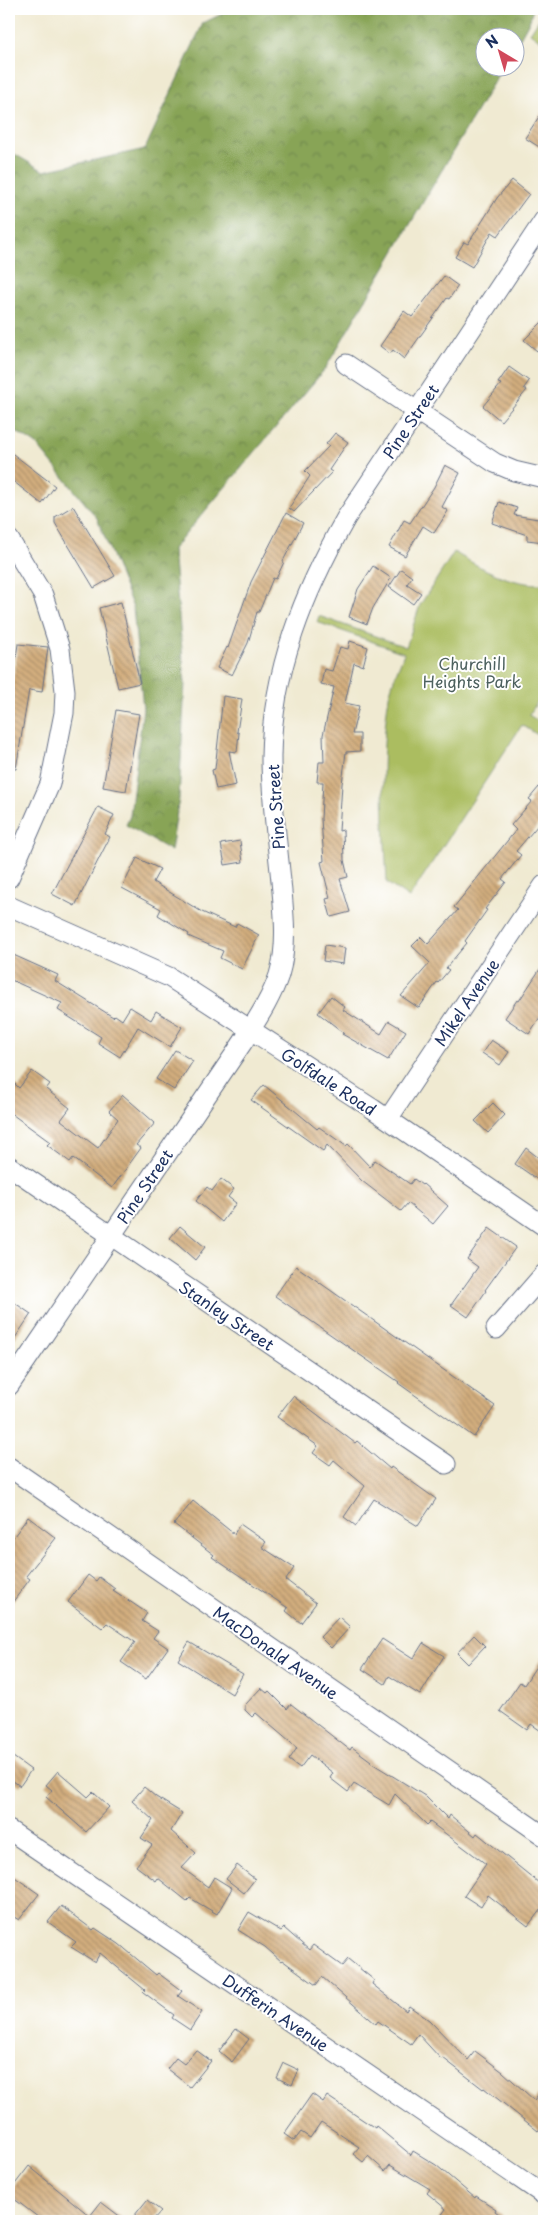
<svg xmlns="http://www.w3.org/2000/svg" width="553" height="2230" font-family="'Playpen Sans',sans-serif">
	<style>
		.forest { fill: url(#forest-crowns); stroke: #526a5a }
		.green { fill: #abbd61; stroke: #637660 }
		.building { fill: url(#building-back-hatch) }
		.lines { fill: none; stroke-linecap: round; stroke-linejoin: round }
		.minor-casing { stroke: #667087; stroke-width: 21 }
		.minor { stroke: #fff; stroke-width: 19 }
		.labels { text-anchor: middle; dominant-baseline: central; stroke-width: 4; stroke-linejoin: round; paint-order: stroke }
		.street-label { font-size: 16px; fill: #1b2f5e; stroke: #fff }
		.park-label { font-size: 16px; fill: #4d615f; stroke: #fff }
	</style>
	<defs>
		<pattern id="forest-crowns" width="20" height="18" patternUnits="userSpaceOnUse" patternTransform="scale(1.25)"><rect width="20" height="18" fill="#88a457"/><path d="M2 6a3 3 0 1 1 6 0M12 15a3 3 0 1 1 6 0" fill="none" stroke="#6e864b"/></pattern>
		<pattern id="building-back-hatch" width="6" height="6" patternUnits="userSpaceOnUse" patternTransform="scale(1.25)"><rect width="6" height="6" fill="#d3ae7e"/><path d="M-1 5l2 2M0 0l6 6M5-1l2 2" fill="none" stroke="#aa8e6a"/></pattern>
	</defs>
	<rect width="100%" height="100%" fill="#fff"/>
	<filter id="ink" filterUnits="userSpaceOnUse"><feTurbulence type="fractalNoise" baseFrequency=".02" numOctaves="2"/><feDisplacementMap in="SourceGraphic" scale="10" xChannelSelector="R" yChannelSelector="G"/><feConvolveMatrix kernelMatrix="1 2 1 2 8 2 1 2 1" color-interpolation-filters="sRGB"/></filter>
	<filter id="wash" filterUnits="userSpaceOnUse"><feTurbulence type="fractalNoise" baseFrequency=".0096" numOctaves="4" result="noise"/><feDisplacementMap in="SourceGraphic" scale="20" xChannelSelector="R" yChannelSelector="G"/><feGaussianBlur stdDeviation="1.12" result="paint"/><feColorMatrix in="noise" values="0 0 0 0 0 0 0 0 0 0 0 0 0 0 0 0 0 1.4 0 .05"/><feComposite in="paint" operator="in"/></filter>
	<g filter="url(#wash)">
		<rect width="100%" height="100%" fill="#f0ead2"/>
		<path class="forest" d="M232,9H533L530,20L516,45V38H486V68H502L325,369L173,549L185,683L179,799L171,851L126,825L130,816L143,708L133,608L97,518L37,445L9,427V151L44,171L145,149L203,23Z"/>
		<path class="green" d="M544,12V43L530,33Z
			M454,552C482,569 511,585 544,584V692L529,715L544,725V739L522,725L409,898L387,883C384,822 379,758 389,696C392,682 399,667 404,653L317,622L319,616L406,647L420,605Z"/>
		<g id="blocks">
			<path class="building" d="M544,109V150L525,138Z
				M512,180L529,194L498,236L492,232L472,267L455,257L464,242L468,244L497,198Z
				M444,276L458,286L449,299L447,298L404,359L393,350L390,354L380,346L404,311L412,317Z
				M544,320V344L537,351L524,340Z
				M509,367L529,381L524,388L527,390L501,421L483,406L501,384L498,383Z
				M335,433L348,442L329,470L332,472L294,512L289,508L310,476L305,471L329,446L326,444Z
				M9,451L55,486L42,504L9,478Z
				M445,465L460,473L442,507L448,511L434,533L423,526L405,556L389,547L404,520L410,523L434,487Z
				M499,502L517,508L514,515L544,520V542L527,540V535L492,523Z
				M73,506L115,576L94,588L55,523V517Z
				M286,513L303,523L283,561L284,562L276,579L273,578L259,612H257L248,643L232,675L217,668L227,647L228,648L251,582Z
				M373,566L391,578L373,608L367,624L349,617L358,589Z
				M401,569L412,577L407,584L421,593L413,604L389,587Z
				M121,602L140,683L118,688L99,608Z
				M350,641L368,647L363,666L354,663L345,703L359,706L352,734H360V751L346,752L342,784L339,831L343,830L344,860L348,877L340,879L350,912L331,917L326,899L330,898L321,862L324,861L321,819L323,782H317L319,762H324L323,735L334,687L321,684L324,669L332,671L340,647L348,649Z
				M18,644L48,647L42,692L29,690L16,769H9V692H11Z
				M223,696L242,699L237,732L239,733L237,752L229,751L236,785L216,789L212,770L215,769Z
				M116,710L139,714L126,791L103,787Z
				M544,781V818L516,851L521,855L502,879L506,882L485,909L487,910L465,941L467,943L446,968L449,970L438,983L437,982L419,1008L401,996L430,963L412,946L421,937L428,944L458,910L454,907L516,830L511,825L532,801L529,799Z
				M98,807L114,815L105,834L110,837L75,906L52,894Z
				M240,841L243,862L225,865L221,844Z
				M137,858L160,869L153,882L202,912L235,927L237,923L259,935L242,969L220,958L223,951L188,936L189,934L158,915L161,909L122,888Z
				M325,945L345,948L343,964L323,961Z
				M9,953L58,975L55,981L113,1017L115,1015L122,1020L130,1007L151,1020L156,1011L182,1027L170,1047L138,1027L120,1057L98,1043L101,1037L58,1010L62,1003L9,979Z
				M544,963V1011L529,1034L505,1018L517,1000L519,1001Z
				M331,996L345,1007L343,1010L381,1034L389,1021L406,1031L388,1060L342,1034L344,1033L318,1013Z
				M491,1040L509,1052L500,1065L482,1053Z
				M175,1050L193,1061L174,1090L156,1079Z
				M32,1071L50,1084L46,1089L70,1108L61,1120L98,1148L118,1119L109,1111L123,1095L155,1123L136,1145L141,1148L112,1188L73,1158L70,1162L47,1145L50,1142L9,1112V1078L19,1088Z
				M264,1085L317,1129L319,1127L346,1146L348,1144L370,1167L375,1160L410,1184L414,1179L422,1185L423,1184L448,1206L433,1224L408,1203L401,1211L362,1181L327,1145L323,1151L251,1100Z
				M493,1103L505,1115L488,1133L475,1121Z
				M526,1148L544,1162V1184L515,1164Z
				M221,1179L234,1189L228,1197L236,1203L222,1222L196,1201L207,1187L212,1191Z
				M180,1226L205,1247L195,1260L170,1238Z
				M489,1228L516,1247L485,1290L486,1291L468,1317L451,1305L478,1267L467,1259Z
				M296,1266L495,1406L474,1437L398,1383L399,1382L275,1296Z
				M9,1299L31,1314L9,1347Z
				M293,1396L355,1443L357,1441L390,1469L391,1467L436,1499L418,1526L374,1499L356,1526L344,1517L365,1486L334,1460L330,1465L313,1453L318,1446L277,1417Z
				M193,1501L234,1534L240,1524L266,1542L262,1547L294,1568L286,1580L316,1603L301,1623L286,1611L288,1608L212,1557L214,1555L174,1524Z
				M28,1517L56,1538L26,1576L30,1579L9,1607V1543Z
				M88,1575L96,1581L99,1577L115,1589L113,1590L147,1613L142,1621L158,1631L153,1638L168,1648L146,1679L121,1662L135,1642L107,1623L102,1628L68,1602Z
				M339,1617L350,1627L331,1648L320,1637Z
				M474,1635L485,1646L468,1664L457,1653Z
				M382,1639L413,1659L423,1643L444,1656L420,1695L389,1676L385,1684L362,1669Z
				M189,1642L243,1674L232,1694L178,1660Z
				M544,1654V1733L531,1724L527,1730L500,1711L520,1682L524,1685Z
				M261,1688L267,1693L269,1691L287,1709L291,1704L350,1750L352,1747L371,1761L370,1762L425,1796L448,1819L450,1815L475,1836L477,1833L544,1887V1905L528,1926L488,1895L481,1907L464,1896L486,1864L430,1822L427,1825L395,1794L389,1805L354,1784L348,1792L330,1778L333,1773L310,1755L300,1768L289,1760L297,1748L256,1713L252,1717L245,1710V1705Z
				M9,1754L31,1770L20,1786L9,1778Z
				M58,1771L88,1797L93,1792L109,1807L86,1832L46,1797L52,1790L46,1785Z
				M144,1787L156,1797L182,1813L171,1831L196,1853L182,1868L208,1887L214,1877L232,1888L217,1914L190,1898L187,1901L158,1878L156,1881L136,1866L152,1845L141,1838L153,1820L132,1801Z
				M237,1865L255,1879L244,1893L226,1879Z
				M9,1873L39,1894L19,1920L9,1914Z
				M61,1906L93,1930L95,1928L119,1944L156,1975L158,1973L182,1991L178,1996L202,2012L190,2030L172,2018L174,2015L143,1992L145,1990L100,1953L95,1962L71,1947L76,1942L48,1922Z
				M249,1912L281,1931L284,1928L309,1950L313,1945L342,1966L348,1959L374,1980L372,1984L406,2011L409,2006L429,2020L468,2060L475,2051L503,2072L534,2100L544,2087V2124L538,2131L484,2088L483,2089L443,2058L441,2059L418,2034L411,2044L378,2021L376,2024L322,1977L316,1985L282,1960L281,1961L265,1947L238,1930Z
				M236,2029L249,2039L232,2062L219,2051Z
				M196,2050L211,2061L190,2087L167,2069L176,2058L184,2064Z
				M284,2063L299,2070L292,2085L277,2078Z
				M312,2094L323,2102L327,2096L375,2128L376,2126L411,2155L413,2151L436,2165L475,2198L476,2196L496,2209L495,2211L508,2221H469L461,2216L457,2221H437L446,2209L427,2193L430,2189L390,2165L385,2171L368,2156L363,2162L353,2154L359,2147L321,2122L310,2138L301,2132L294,2141L284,2134Z
				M29,2166L90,2216L101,2202L126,2221H43L9,2195V2192Z
				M147,2200L161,2211L152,2221H130Z"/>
		</g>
	</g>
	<g filter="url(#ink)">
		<use href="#blocks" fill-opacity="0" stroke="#667087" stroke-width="1"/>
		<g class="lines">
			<defs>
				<path id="minor" d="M346,364L495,463L514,471L544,478
					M9,539L43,595L60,649L65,691L64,713L50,784L9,878
					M9,906L169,977L373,1109L544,1226
					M388,1119L544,885
					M9,1166L446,1464
					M496,1329L544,1274
					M9,1386L243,1042C256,1021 271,999 279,975C288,945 284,913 281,881C277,840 271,799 271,757C272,671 304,592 346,518L544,220
					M9,1467L544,1836
					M9,1830L544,2195"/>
			</defs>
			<use href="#minor" class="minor-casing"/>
			<use href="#minor" class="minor"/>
		</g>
	</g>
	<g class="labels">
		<g class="street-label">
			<text transform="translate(410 421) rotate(-56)">Pine Street</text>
			<text transform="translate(275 807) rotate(-94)">Pine Street</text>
			<text transform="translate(466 1002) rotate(-56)">Mikel Avenue</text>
			<text transform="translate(329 1081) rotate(33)">Golfdale Road</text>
			<text transform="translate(144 1186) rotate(-56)">Pine Street</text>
			<text transform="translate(227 1315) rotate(34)">Stanley Street</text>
			<text transform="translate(276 1652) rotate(35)">MacDonald Avenue</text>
			<text transform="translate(276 2012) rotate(34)">Dufferin Avenue</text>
		</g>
		<g class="park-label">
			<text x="472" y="663">Churchill<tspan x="472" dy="18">Heights Park</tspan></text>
		</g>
	</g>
	<rect width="553" height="2230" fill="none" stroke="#fff" stroke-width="30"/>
	<g transform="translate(500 52) rotate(322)"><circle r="24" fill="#ffffff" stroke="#a4acbf"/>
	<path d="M0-4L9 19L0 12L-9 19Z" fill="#d1495b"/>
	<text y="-8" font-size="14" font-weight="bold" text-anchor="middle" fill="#1b2f5e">N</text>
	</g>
</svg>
